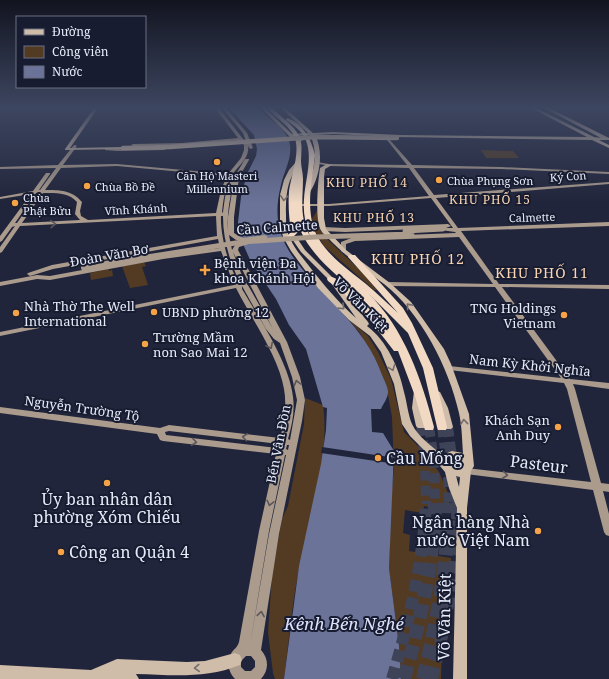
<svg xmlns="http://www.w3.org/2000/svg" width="609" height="679" font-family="'Noto Serif',serif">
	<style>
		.green { fill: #533b23 }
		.water { fill: #6b7398 }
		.pier { fill: #21253b }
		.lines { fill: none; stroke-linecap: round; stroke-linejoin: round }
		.primary-tunnel-far1 { stroke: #3f4358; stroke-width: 10; stroke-dasharray: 10 5; stroke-linecap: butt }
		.primary-tunnel { stroke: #3f4358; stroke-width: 12; stroke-dasharray: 12 6; stroke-linecap: butt }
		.highway-tunnel-far1 { stroke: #3f4358; stroke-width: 10; stroke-dasharray: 10 5.5; stroke-linecap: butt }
		.highway-tunnel { stroke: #3f4358; stroke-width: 14; stroke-dasharray: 14 7; stroke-linecap: butt }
		.secondary { fill: #aa9b8d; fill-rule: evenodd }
		.primary { fill: #cfbca9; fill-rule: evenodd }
		.highway { fill: #f1d9c3; fill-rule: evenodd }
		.secondary-bridge-far1 { stroke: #aa9b8d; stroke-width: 5 }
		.secondary-bridge { stroke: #aa9b8d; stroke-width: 6 }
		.primary-bridge { stroke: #cfbca9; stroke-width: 4.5 }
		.oneway { stroke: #746c6c }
		.oneway2 { stroke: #5a555a }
		.poi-dot { fill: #f5a346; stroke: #181c30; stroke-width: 1.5 }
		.labels { text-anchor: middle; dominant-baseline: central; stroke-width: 4; stroke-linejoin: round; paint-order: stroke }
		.far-poi-label { font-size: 11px; fill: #e7ebf9; stroke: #181c30; text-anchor: start }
		.far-street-label { font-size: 11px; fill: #e7ebf9; stroke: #181c30 }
		.far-neighbourhood-label { font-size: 12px; letter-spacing: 1px; fill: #f9d5b3; stroke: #181c30 }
		.street-label { font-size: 13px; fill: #e7ebf9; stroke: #181c30 }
		.poi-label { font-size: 13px; fill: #e7ebf9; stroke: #181c30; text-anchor: start }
		.neighbourhood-label { font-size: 14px; letter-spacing: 1px; fill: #f9d5b3; stroke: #181c30 }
		.near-poi-label { font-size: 16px; fill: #e7ebf9; stroke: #181c30; text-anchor: start }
		.near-street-label { font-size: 16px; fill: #e7ebf9; stroke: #181c30 }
		.near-water-label { font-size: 17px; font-style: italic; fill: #dde2fc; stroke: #181c30 }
	</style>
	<rect width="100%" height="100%" fill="#21253b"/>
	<path class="green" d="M481,150L513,151L519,158H486Z
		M318,209L320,230L329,241L361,271L377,290H374L324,246L315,231L312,219Z
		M144,262L146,266L142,267L148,285L130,288L122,266Z
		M109,269V271L112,270L113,276L91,280L90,273Z
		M347,318L368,336L378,352L391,379L404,432L423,451L439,472L448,493L450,511L424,506L423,513L405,510L403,533L410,535L409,551L451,558L450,582L443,610L441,679H401L399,646L389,568L391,498L394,468L392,417L387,389L360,333Z
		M305,398L323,405C330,458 311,513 300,564C292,602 289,641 284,679H275L273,673L268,632L272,575L282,519L288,506L304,424Z"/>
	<path class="water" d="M229,108H258C267,117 282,126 288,138C295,154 284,170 281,185C274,212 277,235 293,257C323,299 365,325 382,375C384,380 388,387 388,392C388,398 383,404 381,409H371L372,432L383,433L394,451L389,568L399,646L401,679H284L299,566L321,464L326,430L327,408L323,407L306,349L289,325L276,299L251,262L239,235L238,222L241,197L247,174L256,156L257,149L254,135Z"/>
	<path class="pier" d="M322,447L396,458V464L321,453Z"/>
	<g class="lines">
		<path class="primary-tunnel-far1" d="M421,426L425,459L426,504
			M448,427L455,479
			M457,496V504"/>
		<path class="primary-tunnel" d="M392,679C409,621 423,564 426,503
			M432,679C446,621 459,563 457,503"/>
		<path class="highway-tunnel-far1" d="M429,427L434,460L435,504
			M442,427L447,464
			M448,477L449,504"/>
		<path class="highway-tunnel" d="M404,679C420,621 434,563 435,503
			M423,679C437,621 448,563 449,503"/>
		<path class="secondary" d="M215,108H219L247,144L243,133L222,108H226L247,133L253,148L250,149L248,146C250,160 235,167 230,179C225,189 223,201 222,213L223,212L225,197L231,179L235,176L245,159H249V160L239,177L234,217V233L243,238L265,235L268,237L265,239L251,241L253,242L252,243L239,247L238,250L287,342L300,377L305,400L302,421L279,534L261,650C269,659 269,670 261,679H235C228,672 226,661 232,652C235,648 237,648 239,642L259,531L276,454L163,441L160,440L157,434L0,413V407L160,428L169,425L280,438C284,422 287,405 284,389C279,357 251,318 236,288L0,336V332L234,285L221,251L163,259L50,280L37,279L0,286V282L37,275L50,276L163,255L220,248L218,239L53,269L30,276L27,274L28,273L52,265L217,236L216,216L20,226L2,252L0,253V247L15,226L12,227L2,241L0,242V236L31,194L0,199V197L33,191L46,173H50V174L39,190H40L56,168L0,169V167L58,165L74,145H75L77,146L63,165L117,164L228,174L241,158L244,150V145L240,140L182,145L133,146L131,145L133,144L182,143L238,138ZM117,166L227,176L221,190L216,213L88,220L81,216L80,211L82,202C72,190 60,190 45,190L61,168ZM233,186L228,217V230C227,215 229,201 233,186ZM36,193H38L17,223H15ZM43,193C56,193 68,192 77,202L75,214L80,220L22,223ZM221,216H223C223,241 230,262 241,285C229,271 220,234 221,216ZM229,235L236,240L248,241L235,245L232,250ZM233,252L273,329L241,273ZM242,286L266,329L274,339L280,343L292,377L297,400L290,440L288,439C292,425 295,411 293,397C290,364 259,318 242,289ZM169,431L279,444L277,448L166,435L165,432ZM287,445H289L288,450L286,449ZM285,455H286L269,534L250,645L269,531ZM246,656H251L255,661V667L251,671H245L241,667V661Z
			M389,139L412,165L501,167L609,172V174L501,169L414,168L434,195L609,182V184L436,198L458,228L609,222V226L461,231L499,284L609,285V289L502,287L570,379L609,383V389L573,384L575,389L601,483L609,484V492L603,491L609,514V536L606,535L604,532L593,490L466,474L463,473L462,471L463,469L466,468L591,482L567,389L564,383L449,370L445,368L449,366L561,378L495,287L388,286L385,284L388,282L493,284L459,237L355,241L346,244V252L344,253L341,251V242L354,237L456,233L455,232L441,230V228L345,232L323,231L320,229L323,227L345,228L448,224L451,226L446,228H453L431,198L329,206H302L300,205L302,204H329L429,196L409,168L329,166L315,163L317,162L329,164L407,165L387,140Z
			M105,148H164L166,149L164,150L117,151L105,150Z"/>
		<path class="primary" d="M94,108H98L70,148L123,147L125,148V149L65,150V149Z
			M261,108H265L292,134L308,133L281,108H285L313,133L333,132L401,135L587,137L531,108H536L594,137L601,138L544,108H549L609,138V140H599L609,145V148L592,140L396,137L333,134L315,135C324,152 320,176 310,192L308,193L305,191C314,175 319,152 310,135L295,136L303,139V140L301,141L291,138Z
			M296,162L300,163C287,180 286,193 286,214C286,222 286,231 290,238C294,248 302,257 309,266C323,284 338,302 356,318L329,280L301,252L292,239L293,238H297L305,250L333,278L368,322L369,324L367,326C387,341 399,368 404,392C407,402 408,415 412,424C418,437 432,446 442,455L452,451L463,453C462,440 462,426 459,413C449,368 421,313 384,284C364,269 345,256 328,238C325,235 321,232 320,228C315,217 318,180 320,168L327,164L332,165L325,169L324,177V218L326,229L346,250L390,283L411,302L444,349L451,364L469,414L474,466L471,471L467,508V679H453L457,508L449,488L445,472L440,466L410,436L402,424L394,384L381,352L370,336L349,320L318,288L291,251L283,237L280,224V195L284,180L289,170ZM450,459H457L464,464L462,468L459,469L453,468L449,462ZM456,476L460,477L459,487Z
			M418,388L421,389L422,391V408L426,426L424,428H418L416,426L412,408L414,391L415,389Z
			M437,391L440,392L448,408L453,427L451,429H445L443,427L438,408L433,394L434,392Z
			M235,653L240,655L242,660L240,665C205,679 172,675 136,674L139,679H0V665L91,670L117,659L187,662L205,661Z"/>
		<path class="highway" d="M267,108H272C281,117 294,125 299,136C303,144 301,153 301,161C301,167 303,173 303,179C303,199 299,217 310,236C305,224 303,212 304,199C305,179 315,153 303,135C299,129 292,124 286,120V119L288,118C304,125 311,139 315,155C313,175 308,196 311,216C314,247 344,266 366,284C377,293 387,303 398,313L348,257L349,255H355L403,308L412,323L433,368L447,427L446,430H438L437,427L423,368L408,333L368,293C404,328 422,380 434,427L433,430H425L424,427L415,396L398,351H394C374,325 355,300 328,281L327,279L328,277C343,274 379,320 388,332C365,288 311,268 297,221L298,232L293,237H289L287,236L291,232C289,218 288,205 289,191C291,175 302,149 293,134C287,124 275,117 267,108Z"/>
		<path class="secondary-bridge-far1" d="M405,231L443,229
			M134,259L242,242L315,237L412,234"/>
		<path class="secondary-bridge" d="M84,268L139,258"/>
		<path class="primary-bridge" d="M123,148L170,147L316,137L397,138"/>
	</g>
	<defs><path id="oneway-chevron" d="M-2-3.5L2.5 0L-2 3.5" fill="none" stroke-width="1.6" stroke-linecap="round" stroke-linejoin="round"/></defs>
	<g class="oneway">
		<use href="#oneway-chevron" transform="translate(284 198) rotate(95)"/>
		<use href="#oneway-chevron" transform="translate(409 306) rotate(-131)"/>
		<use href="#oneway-chevron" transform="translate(342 307) rotate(44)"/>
		<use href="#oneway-chevron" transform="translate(392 368) rotate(69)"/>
		<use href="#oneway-chevron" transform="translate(464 422) rotate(-96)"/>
		<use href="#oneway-chevron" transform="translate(197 668) rotate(177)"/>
	</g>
	<g class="oneway2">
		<use href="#oneway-chevron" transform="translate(53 224) rotate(-2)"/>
		<use href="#oneway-chevron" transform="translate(270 346) rotate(63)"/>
		<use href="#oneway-chevron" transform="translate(297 383) rotate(-105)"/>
		<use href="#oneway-chevron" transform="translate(245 437) rotate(-173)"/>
		<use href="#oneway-chevron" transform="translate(194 442) rotate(7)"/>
		<use href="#oneway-chevron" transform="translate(505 475) rotate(7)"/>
		<use href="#oneway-chevron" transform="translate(270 503) rotate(103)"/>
		<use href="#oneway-chevron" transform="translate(261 614) rotate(-81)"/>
	</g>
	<linearGradient id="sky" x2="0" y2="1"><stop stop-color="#121420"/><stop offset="0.53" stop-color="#3d4660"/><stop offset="1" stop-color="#3d4660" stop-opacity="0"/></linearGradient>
	<rect width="609" height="203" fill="url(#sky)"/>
	<g class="poi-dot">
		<circle cx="217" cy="162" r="4"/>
		<circle cx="439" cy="180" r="4"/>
		<circle cx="87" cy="186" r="4"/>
		<circle cx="15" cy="203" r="4"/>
		<path d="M203 264h4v4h4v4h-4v4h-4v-4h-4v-4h4z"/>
		<circle cx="154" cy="312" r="4"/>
		<circle cx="16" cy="313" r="4"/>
		<circle cx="564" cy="315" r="4"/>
		<circle cx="145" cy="344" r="4"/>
		<circle cx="558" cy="427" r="4"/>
		<circle cx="378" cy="458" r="4"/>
		<circle cx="107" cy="483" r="4"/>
		<circle cx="538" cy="531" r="4"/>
		<circle cx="61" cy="552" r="4"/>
	</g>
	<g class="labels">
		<g class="far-poi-label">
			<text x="217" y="175" text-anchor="middle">Căn Hộ Masteri<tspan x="217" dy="13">Millennium</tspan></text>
			<text x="447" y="180">Chùa Phụng Sơn</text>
			<text x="95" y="186">Chùa Bồ Đề</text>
			<text x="23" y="197">Chùa<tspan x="23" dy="13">Phật Bửu</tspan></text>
		</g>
		<g class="far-street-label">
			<text transform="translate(568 176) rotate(-4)">Ký Con</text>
			<text transform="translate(136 209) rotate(-3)">Vĩnh Khánh</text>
			<text transform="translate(532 217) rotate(-2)">Calmette</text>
		</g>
		<g class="far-neighbourhood-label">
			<text x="367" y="182">KHU PHỐ 14</text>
			<text x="490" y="199">KHU PHỐ 15</text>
			<text x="374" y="217">KHU PHỐ 13</text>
		</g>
		<g class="street-label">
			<text transform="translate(277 227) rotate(-4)">Cầu Calmette</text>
			<text transform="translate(109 255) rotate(-10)">Đoàn Văn Bơ</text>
			<text transform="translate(361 304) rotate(45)">Võ Văn Kiệt</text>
			<text transform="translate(530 365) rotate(6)">Nam Kỳ Khởi Nghĩa</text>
			<text transform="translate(82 408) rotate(8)">Nguyễn Trường Tộ</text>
			<text transform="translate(278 444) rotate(-79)">Bến Vân Đồn</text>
		</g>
		<g class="poi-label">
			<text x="214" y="263">Bệnh viện Đa<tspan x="214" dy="15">khoa Khánh Hội</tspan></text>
			<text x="24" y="306">Nhà Thờ The Well<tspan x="24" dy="15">International</tspan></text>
			<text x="556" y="308" text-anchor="end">TNG Holdings<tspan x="556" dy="15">Vietnam</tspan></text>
			<text x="162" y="312">UBND phường 12</text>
			<text x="153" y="337">Trường Mầm<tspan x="153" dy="15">non Sao Mai 12</tspan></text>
			<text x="550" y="420" text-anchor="end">Khách Sạn<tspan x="550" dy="15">Anh Duy</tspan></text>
		</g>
		<g class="neighbourhood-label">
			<text x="418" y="258">KHU PHỐ 12</text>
			<text x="542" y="272">KHU PHỐ 11</text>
		</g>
		<g class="near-poi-label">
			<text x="386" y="458">Cầu Mống</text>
			<text x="107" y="499" text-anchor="middle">Ủy ban nhân dân<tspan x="107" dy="18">phường Xóm Chiếu</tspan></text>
			<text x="530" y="522" text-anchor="end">Ngân hàng Nhà<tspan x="530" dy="18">nước Việt Nam</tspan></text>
			<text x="69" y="552">Công an Quận 4</text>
		</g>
		<g class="near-street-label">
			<text transform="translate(539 464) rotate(7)">Pasteur</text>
			<text transform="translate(444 617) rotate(-89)">Võ Văn Kiệt</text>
		</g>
		<g class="near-water-label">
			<text x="344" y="623">Kênh Bến Nghé</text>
		</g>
	</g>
	<rect x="16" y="16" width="130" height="72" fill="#181c30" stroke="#6b6f80"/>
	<rect x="24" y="29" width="20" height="6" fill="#cfbca9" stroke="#6b6f80"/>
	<text x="52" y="36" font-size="12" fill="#e7ebf9">Đường</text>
	<rect x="24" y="46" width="20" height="12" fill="#533b23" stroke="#6b6f80"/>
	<text x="52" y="56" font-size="12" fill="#e7ebf9">Công viên</text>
	<rect x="24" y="66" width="20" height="12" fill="#6b7398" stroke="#6b6f80"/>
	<text x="52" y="76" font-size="12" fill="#e7ebf9">Nước</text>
</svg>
